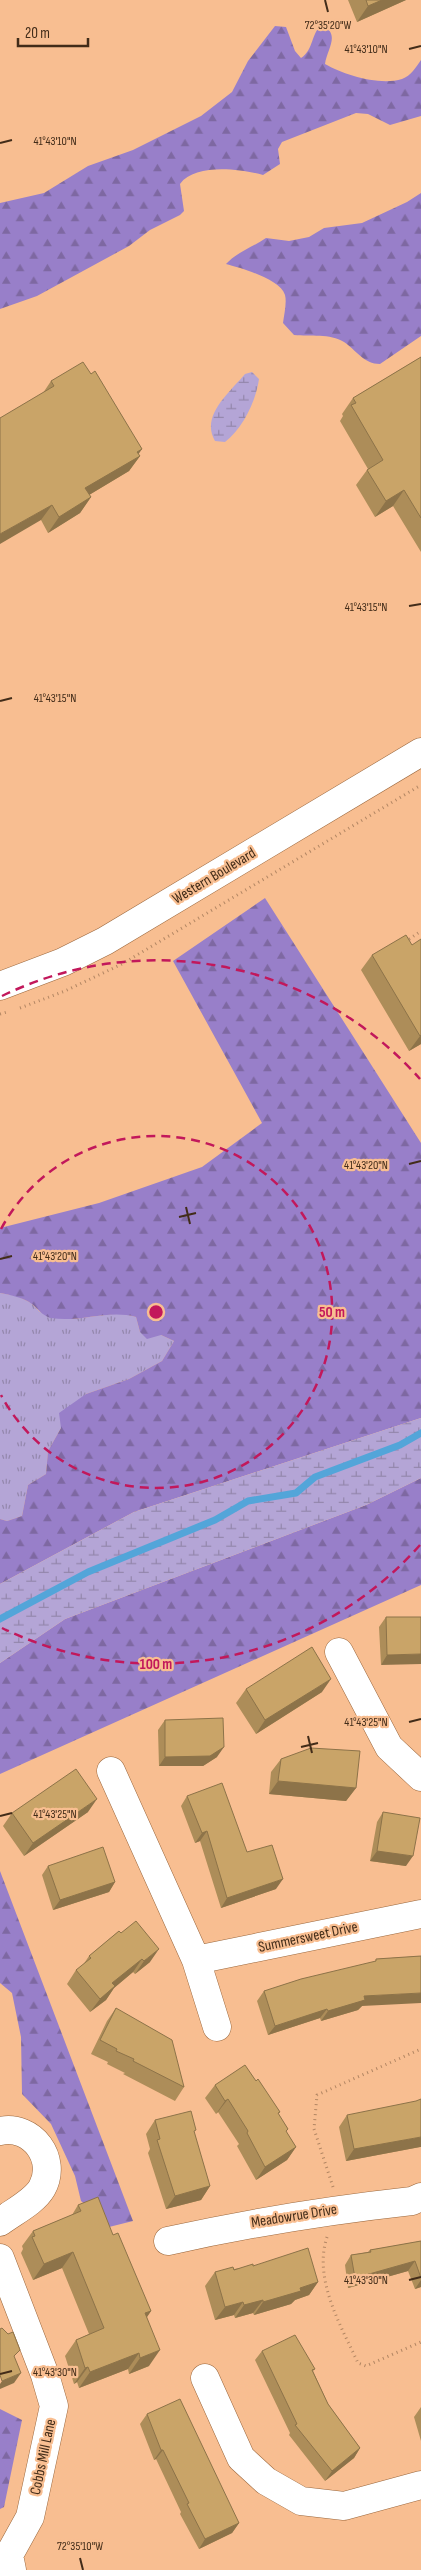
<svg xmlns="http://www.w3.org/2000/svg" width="421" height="2570" font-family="'Sofia Sans Condensed',sans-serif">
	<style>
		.grass { fill: url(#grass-tufts) }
		.forest { fill: url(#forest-firs) }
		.wetland { fill: url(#wetland-marsh) }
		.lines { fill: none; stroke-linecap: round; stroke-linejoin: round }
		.stream { stroke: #53a5d9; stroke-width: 7 }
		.minor-casing { stroke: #9a663b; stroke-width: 29 }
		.path { stroke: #b28663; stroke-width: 3; stroke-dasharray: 1 4; stroke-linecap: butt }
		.minor { stroke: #fff; stroke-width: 28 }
		.wall { fill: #ad8d59 }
		.shaded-wall { fill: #8d7349 }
		.building { fill: #c9a468; stroke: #8d7349 }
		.ticks { fill: none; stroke: #422c19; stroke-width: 2 }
		.ring { fill: none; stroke: #c2185b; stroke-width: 2.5; stroke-dasharray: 9 6 }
		.labels { text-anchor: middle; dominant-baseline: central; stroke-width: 4.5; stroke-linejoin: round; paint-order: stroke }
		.street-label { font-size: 15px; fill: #422c19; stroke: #f8be91 }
		.ticks-label { font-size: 12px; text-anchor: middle; fill: #422c19; stroke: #f8be91; stroke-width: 4.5; stroke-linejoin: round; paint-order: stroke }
		.centre { fill: #c2185b; stroke: #f8be91; stroke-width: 2.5 }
		.ring-label { font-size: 15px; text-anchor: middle; font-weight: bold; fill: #c2185b; stroke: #f8be91; stroke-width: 4.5; stroke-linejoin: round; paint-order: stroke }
	</style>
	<defs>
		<pattern id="grass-tufts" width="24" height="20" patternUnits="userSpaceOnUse" patternTransform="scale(1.25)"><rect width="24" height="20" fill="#b4a5d6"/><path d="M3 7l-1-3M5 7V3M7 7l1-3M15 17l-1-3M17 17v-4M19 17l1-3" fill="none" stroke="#9487ad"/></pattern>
		<pattern id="forest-firs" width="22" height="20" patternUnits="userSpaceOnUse" patternTransform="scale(1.25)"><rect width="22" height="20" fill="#987fc9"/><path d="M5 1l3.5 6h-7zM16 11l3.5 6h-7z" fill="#7e68a2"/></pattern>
		<pattern id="wetland-marsh" width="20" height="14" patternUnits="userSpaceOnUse" patternTransform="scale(1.25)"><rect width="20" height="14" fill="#b4a5d6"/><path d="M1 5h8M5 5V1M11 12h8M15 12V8" fill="none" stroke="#9487ad"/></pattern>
	</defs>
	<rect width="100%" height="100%" fill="#f8be91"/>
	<path class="grass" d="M0,1293L17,1296L31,1303L40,1312L73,1319L121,1313L136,1317L140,1332L161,1335L174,1341L162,1361L129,1379L86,1394L61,1428L48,1451L46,1474L28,1485L22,1516L7,1521L0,1519Z"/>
	<path class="forest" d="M322,25C341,34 327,49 325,64C344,75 380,86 402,79C411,76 416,67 421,60V116L390,125L368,114L356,113L282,142L278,149L280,164L263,175C241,169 195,163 180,184L184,211L180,215L150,230L129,246L37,296L0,309V203L44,193L88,166L133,150L201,116L232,92L248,61L275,26L286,27L295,51L301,58C314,50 311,32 322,25Z
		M421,193V336L380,364C364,364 356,350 344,342C330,333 310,337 294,335L283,323C284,315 287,303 285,295C280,279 241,268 226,264C237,252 253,247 266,238L289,241L309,237L324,228L362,223L407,202Z
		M265,898L421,1143V1418L134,1512L0,1584V1519L7,1521L22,1516L28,1485L46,1474L48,1451L61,1428L59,1413L86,1394L129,1379L162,1361L174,1341L161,1335L147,1339L140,1332L136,1317C108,1309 80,1323 51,1318C42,1316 37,1307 29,1302C20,1297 11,1295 0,1293V1228L99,1203L202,1167L262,1123L173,961Z
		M421,1478V1585L0,1774V1663L65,1619L366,1505Z
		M0,1871L133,2221L105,2228L95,2213L81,2201L75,2176L51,2124L22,2094L21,2037L12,1993L0,1983Z
		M0,2409L22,2420L4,2507L0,2509Z"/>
	<path class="wetland" d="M252,372L259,379C256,401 243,428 225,442L215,441C200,416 230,392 245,374Z
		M421,1418V1478L366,1505L65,1619L0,1663V1584L134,1512Z"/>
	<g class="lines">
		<path class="stream" d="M0,1619L88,1572L215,1520L248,1501L296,1493L315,1477L400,1445L421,1433"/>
		<defs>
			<path id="minor" d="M0,986L63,962L105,941L421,752
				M339,1652L389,1747L421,1777
				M111,1771L196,1960L217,2027
				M196,1960L421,1914
				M0,2131C32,2124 58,2159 42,2188C34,2202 13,2212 0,2222
				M168,2241C249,2223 330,2210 412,2201L421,2197
				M0,2258L45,2375L54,2406L30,2517L9,2555L12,2570
				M205,2378L241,2458L266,2481L301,2501L344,2506L421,2485"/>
		</defs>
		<use href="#minor" class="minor-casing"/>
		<path class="path" d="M405,942L421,931
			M20,1008L65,991L122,964L421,785
			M0,1014L7,1012
			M333,2187L314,2129L317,2095L421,2049
			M327,2237C313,2279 341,2326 358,2363L366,2366L421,2342"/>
		<use href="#minor" class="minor"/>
	</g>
	<path class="wall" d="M348,0H406L357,22Z
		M421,357V552L393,506L375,517L356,485L367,470L368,469L340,421L343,416L342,414L353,398Z
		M91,374L142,449L138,454L140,456L129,471L89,495L91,497L80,513L48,533L41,520L43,393L51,381Z
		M412,945L421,1044L409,1051L361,970L372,955Z
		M386,1617H421L381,1665L379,1627Z
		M246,1689L322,1692L256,1734L236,1703Z
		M165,1720L217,1757L203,1766H159L158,1730Z
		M281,1759L356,1788L346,1801L269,1794L271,1772Z
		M187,1796L247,1852L276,1889L221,1908L200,1841L195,1843L181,1806Z
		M88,1812L24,1856L3,1826L12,1813Z
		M383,1812L406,1866L370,1861L377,1822Z
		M48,1866L115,1882L109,1892L53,1910L42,1875Z
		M119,1931L150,1962L135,1974L133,1972L114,1988L106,2000L90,2012L67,1984L76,1970L83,1965L89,1956Z
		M421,1956L362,2006L358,2010L321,2021L320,2018L268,2035L257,2001L264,1991L375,1962L376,1959Z
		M116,2008L184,2087L175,2101L123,2074L125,2073L107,2064L108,2062L91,2054L107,2021Z
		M256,2081L280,2112L278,2114L288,2129L286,2132L296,2147L287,2160L256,2180L237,2146L239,2144L218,2112L216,2114L205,2098L215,2085Z
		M347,2115L420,2147L346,2161L339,2127Z
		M155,2120L210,2186L201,2200L166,2209L148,2153L150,2149L146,2134Z
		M78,2205L113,2235L151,2311L147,2317L149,2366L129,2374L128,2369L79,2388L77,2382L74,2384L65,2356L76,2340L89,2334L62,2268L33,2280L21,2253L23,2249L22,2246L33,2231L72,2215Z
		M421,2241V2287L415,2289L408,2271L348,2288L345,2265L351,2255L368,2252L370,2250Z
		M253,2266L318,2282L309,2295L295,2300L291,2304L254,2315L253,2313L235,2318L234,2315L215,2320L205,2286L215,2272Z
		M262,2351L315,2369L313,2371L328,2404L360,2448L354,2458L325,2481L289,2435L290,2433L255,2360Z
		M421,2407V2441L414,2417Z
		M147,2414L239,2523L232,2533L199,2549L180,2514L181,2512L156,2459L154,2460L140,2424Z"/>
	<path class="shaded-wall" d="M382,0H406L357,22L368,6Z
		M142,449L135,459L140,456L129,471L74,504L85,488Z
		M404,490L393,506L375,517L386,501Z
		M91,497L80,513L48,533L59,517Z
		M52,505L41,520L0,544V534Z
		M421,1035V1044L409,1051L420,1036Z
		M421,1654V1664L381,1665L387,1655Z
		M331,1679L322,1692L256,1734L265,1720Z
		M224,1747L217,1757L203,1766H159L165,1757Z
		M278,1781L356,1788L346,1801L269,1794Z
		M97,1799L88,1812L24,1856L33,1843Z
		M207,1831L200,1841L195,1843L202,1833Z
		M377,1851L413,1856L406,1866L370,1861Z
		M283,1879L276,1889L221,1908L227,1898Z
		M115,1882L109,1892L53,1910L60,1900Z
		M159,1949L150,1962L135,1974L144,1961Z
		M142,1959L133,1972L114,1988L106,2000L90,2012L100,1999L112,1983Z
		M421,1993V2003L362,2006L358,2010L321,2021L328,2011L364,1996Z
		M327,2009L320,2018L268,2035L275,2026Z
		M228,2099L218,2112L216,2114L225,2101Z
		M421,2137V2147H420L346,2161L354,2149Z
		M296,2147L287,2160L256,2180L265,2167Z
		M210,2186L201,2200L166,2209L175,2196Z
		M73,2252L62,2268L33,2280L44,2264Z
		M415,2261L408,2271L348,2288L355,2278Z
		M421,2280V2287L415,2289Z
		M318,2282L309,2295L295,2300L291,2304L254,2315L263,2302L300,2288Z
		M263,2300L253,2313L235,2318L244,2305Z
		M243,2302L234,2315L215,2320L225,2307Z
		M151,2311L140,2327L145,2313Z
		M160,2350L149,2366L129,2374L140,2358Z
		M139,2353L128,2369L79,2388L90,2372Z
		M88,2367L77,2382L74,2384L85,2368Z
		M21,2373L14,2383L0,2389V2384L2,2381Z
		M360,2448L354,2458L325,2481L332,2471Z
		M161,2450H163L156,2459L154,2460Z
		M239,2523L232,2533L199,2549L205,2539Z"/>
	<path class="building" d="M366,0H382L368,6Z
		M421,357V518L404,490L386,501L367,470L383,460L351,405L356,403L353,398Z
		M83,362L91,374L95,371L110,396L142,449L137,452L140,456L85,488L91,497L59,517L52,505L0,534V418L54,386L51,381Z
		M406,935L412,945L421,939V1035L420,1036L372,955Z
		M386,1617H421V1654L387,1655Z
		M312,1647L331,1679L265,1720L246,1689Z
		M223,1718L224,1747L210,1756L165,1757V1720Z
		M311,1748L360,1751L356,1788L278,1781L281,1759Z
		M76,1769L97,1799L33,1843L12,1813Z
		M222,1783L247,1852L272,1845L283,1879L227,1898L207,1831L202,1833L187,1796Z
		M383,1812L420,1818L413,1856L377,1851Z
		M103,1847L115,1882L60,1900L48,1866Z
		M136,1921L159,1949L144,1961L142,1959L112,1983L115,1986L100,1999L76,1970L91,1958L89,1956L119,1931L121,1933Z
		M421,1956V1993L364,1996L365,2000L328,2011L327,2009L275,2026L264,1991L301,1979L376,1961V1959Z
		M116,2008L172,2040L184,2087L133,2061L134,2059L116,2051L117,2049L100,2040Z
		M245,2065L256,2081L258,2079L280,2112L278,2113L288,2129L286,2131L296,2147L265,2167L247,2133L248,2131L228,2099L225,2101L215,2085Z
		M421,2099V2137L354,2149L347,2115L416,2101Z
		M191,2111L196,2130L194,2131L210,2186L175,2196L157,2140L160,2139L155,2120Z
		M98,2197L113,2235L118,2233L151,2311L145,2313L160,2350L140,2358L139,2353L90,2372L88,2367L85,2368L76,2340L104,2328L73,2252L44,2264L32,2237L35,2236L33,2231L81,2211L78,2205Z
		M421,2241V2278L415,2261L355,2278L351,2255L371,2252L370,2250Z
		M308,2248L318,2282L300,2288L301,2291L263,2302V2300L244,2305L243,2302L225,2307L215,2272L233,2267L234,2270L253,2264V2266Z
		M2,2328L8,2334L13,2332L20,2350L14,2356L21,2373L2,2381L0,2375V2329Z
		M295,2335L315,2369L312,2370L328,2404L360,2448L332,2471L295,2425L297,2424L262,2351Z
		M180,2399L239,2523L205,2539L187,2504L189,2503L163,2450H161L147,2414Z"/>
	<path class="ticks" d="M325,0L328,12M409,49L421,46M0,143L12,140M409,606L421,604M0,701L12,698M409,1164L421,1161M186,1207L190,1224M179,1217L196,1213M0,1259L12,1256M409,1722L421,1719M308,1736L312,1753M301,1747L318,1743M0,1816L12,1813M409,2280L421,2277M0,2374L12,2371M80,2558L83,2570"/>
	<g class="ring">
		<path d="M1 1229A176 176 0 1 1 1 1395"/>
		<path d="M420 1545A352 352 0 0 1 2 1628M2 996A352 352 0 0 1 420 1079"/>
	</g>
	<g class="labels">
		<g class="street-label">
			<text transform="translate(214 876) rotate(-31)">Western Boulevard</text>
			<text transform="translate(308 1937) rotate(-12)">Summersweet Drive</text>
			<text transform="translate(294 2216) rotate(-9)">Meadowrue Drive</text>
			<text transform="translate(43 2457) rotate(-78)">Cobbs Mill Lane</text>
		</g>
	</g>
	<g class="ticks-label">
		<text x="328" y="29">72°35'20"W</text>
		<text x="366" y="53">41°43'10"N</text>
		<text x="55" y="145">41°43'10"N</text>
		<text x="366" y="611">41°43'15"N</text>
		<text x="55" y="702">41°43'15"N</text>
		<text x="366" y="1169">41°43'20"N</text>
		<text x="55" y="1260">41°43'20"N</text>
		<text x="366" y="1726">41°43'25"N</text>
		<text x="55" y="1818">41°43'25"N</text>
		<text x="366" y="2284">41°43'30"N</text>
		<text x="55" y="2376">41°43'30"N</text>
		<text x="80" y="2550">72°35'10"W</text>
	</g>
	<circle cx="156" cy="1312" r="8" class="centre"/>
	<g class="ring-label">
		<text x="332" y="1317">50 m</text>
		<text x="156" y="1669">100 m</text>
	</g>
	<path d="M18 38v8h70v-8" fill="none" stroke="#422c19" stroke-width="2.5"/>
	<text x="25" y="38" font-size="15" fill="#422c19" stroke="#f8be91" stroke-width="4" paint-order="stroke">20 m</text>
</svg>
